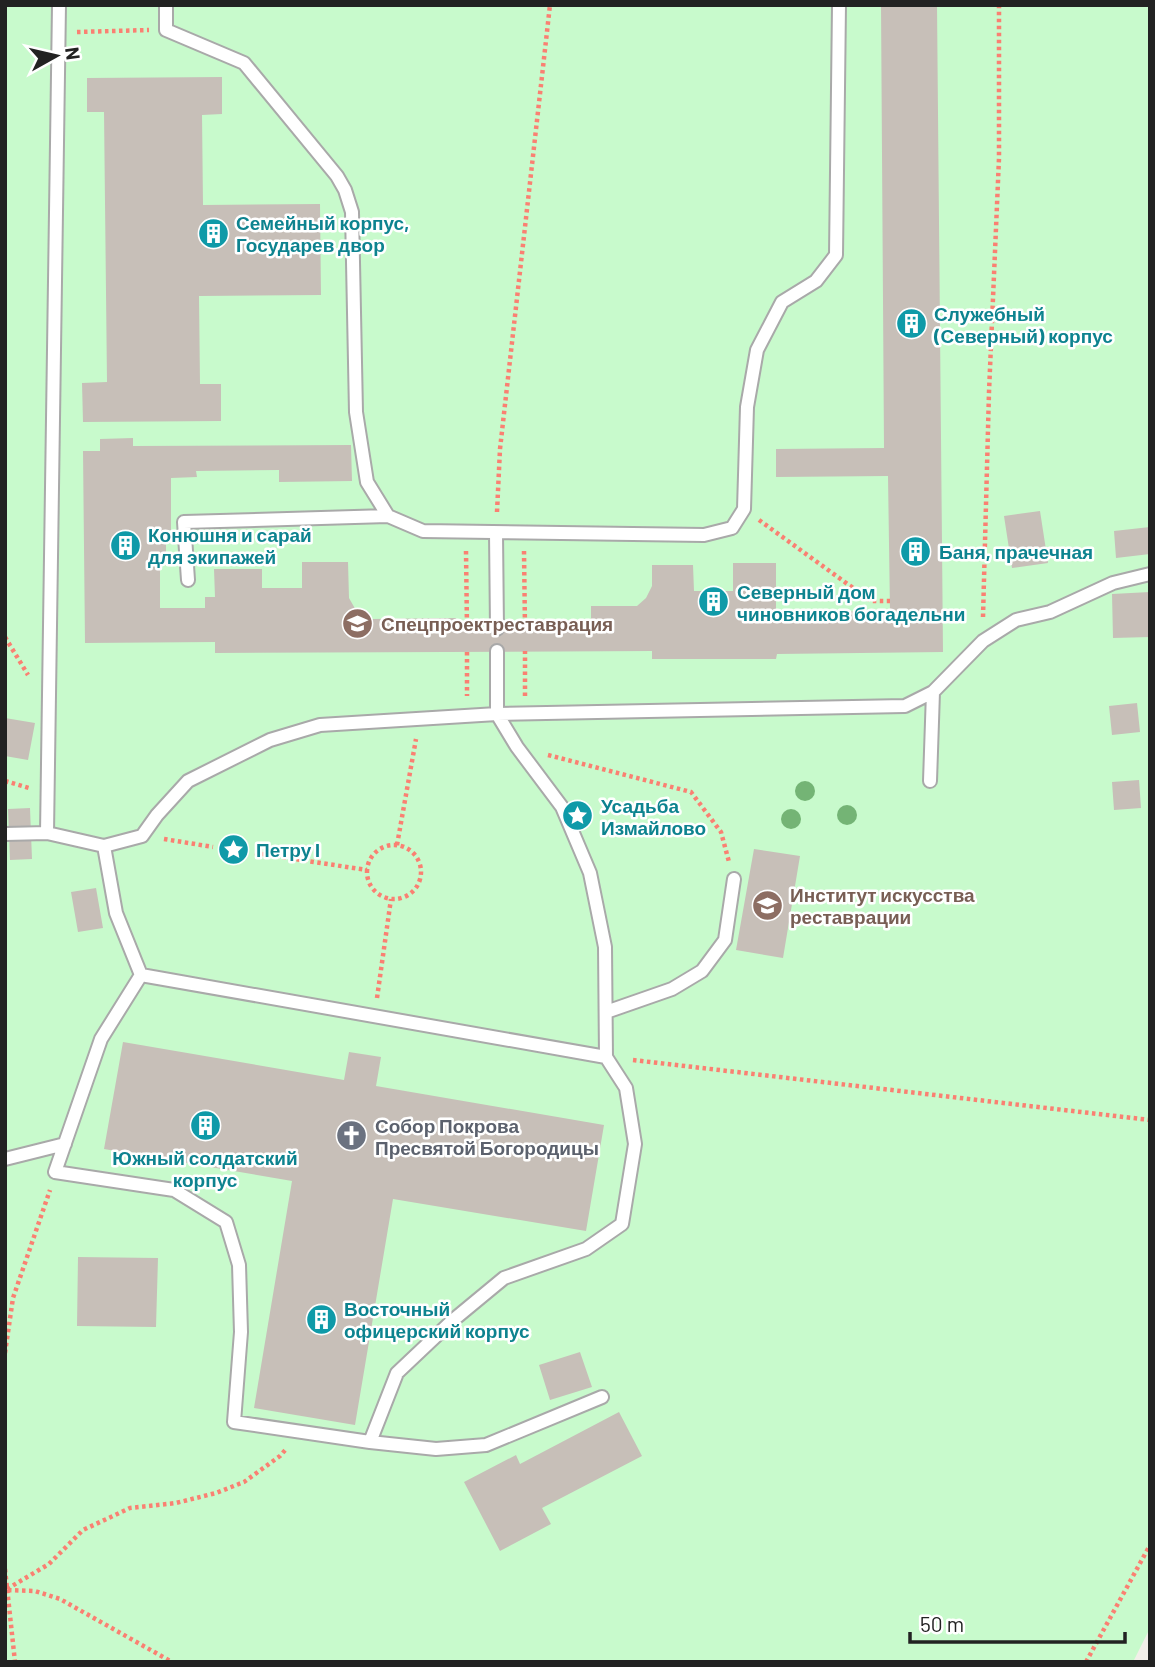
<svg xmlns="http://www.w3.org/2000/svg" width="1155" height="1667" font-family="Barlow,sans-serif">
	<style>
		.park { fill: #c8facc }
		.building { fill: #c7bfb8 }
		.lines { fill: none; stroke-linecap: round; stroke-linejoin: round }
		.lane-casing { stroke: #a9a9a9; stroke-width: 16 }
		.path { stroke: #fa8072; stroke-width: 4.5; stroke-dasharray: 3.5 3.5; stroke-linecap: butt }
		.lane { stroke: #fff; stroke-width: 12 }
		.tree { fill: #74b475 }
		.labels { text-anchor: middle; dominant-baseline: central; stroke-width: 5; stroke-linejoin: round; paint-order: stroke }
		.culture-label { font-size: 19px; font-weight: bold; fill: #0d838f; stroke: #fff; text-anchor: start }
		.education-label { font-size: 19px; font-weight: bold; fill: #785e54; stroke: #fff; text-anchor: start }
		.worship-label { font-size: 19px; font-weight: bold; fill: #5b616d; stroke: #fff; text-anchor: start }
	</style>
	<rect width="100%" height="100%" fill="#f2efe9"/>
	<path class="park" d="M5,5H1150V1628L1133,1662H5Z"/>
	<path class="building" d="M881,5H937L943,652L777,654L776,659H652V651L215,653V642L85,643L83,451H100V439L133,438V446L351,445L352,481L279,482V470L196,471L197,477L171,478V530H166V559L160,560V608H205V597H215L214,569H262V588H302V562H348L349,598L357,612L371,619L456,618V629H543V624H591V606H637L646,598L652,586V565H693L694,591H733V563H776V612L890,611L888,476L776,477V449L884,448Z
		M222,77V114L202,115L203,205L320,204L321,295L199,296L200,384H221V421L83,422L82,383L107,382L104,112H87V78Z
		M1040,511L1048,563L1012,568L1004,516Z
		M1150,527V554L1116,558L1114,531Z
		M1150,592V637L1113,638L1112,594Z
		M1137,703L1140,732L1112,735L1109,706Z
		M5,718L35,723L28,760L5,756Z
		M1139,780L1141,808L1114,810L1112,782Z
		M30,808L32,859L10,860L8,809Z
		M754,849L800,856L783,958L736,950Z
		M96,888L103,928L78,932L71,892Z
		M123,1042L344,1080L349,1052L381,1057L376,1086L604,1125L586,1231L393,1199L355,1425L254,1408L292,1181L104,1149Z
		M78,1257L158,1258L156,1327L77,1326Z
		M580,1352L592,1387L550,1400L539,1365Z
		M619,1412L642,1456L542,1508L551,1524L500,1551L464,1482L516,1455L520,1464Z"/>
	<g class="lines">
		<defs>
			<path id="lane" d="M166,5V30L244,63L337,176L345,190L352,212L356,412L367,482L388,516L423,531L704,535L732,528L744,509L747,407L757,350L782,302L816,281L836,255L839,5
				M496,533L497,629
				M188,580L184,522L388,516
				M930,781L933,692
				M47,833L59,5
				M5,834L47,833L104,846L142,836L157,815L188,781L270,740L320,725L497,714L905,706L933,692L983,641L1016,620L1050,612L1113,583L1150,574
				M104,846L116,913L141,975
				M141,975L101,1039L55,1172L174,1190L226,1222L239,1265L241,1332L234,1422L370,1442L397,1373L452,1321L504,1278L586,1249L622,1224L635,1144L626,1088L606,1057L605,947L590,873L562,807L517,747L497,714V651
				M141,975L606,1057
				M606,1012L672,989L702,971L725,940L734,879
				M5,1159L65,1144
				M370,1442L436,1449L486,1445L602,1397"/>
		</defs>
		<use href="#lane" class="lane-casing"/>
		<path class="path" d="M77,32L149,30
			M497,512L500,449L550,5
			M759,520L871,601H890
			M466,551L467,629
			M524,551L525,629
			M983,617L989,392L999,158V5
			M5,637L28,675
			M467,652V696
			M525,696V651
			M548,755L691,792L721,832L729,862
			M5,781L29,788
			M164,839L213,847
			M397,845L416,739
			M367 872a27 27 0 1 1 54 0a27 27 0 1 1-54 0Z
			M255,853L367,870
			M377,998L391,899
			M633,1060L1150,1120
			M5,1353L13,1298L50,1190
			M5,1569L15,1662
			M7,1589L49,1564L83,1530L130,1508L176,1503L216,1493L244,1482L280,1456L287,1448
			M8,1590L35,1591L60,1599L172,1662
			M1086,1662L1150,1545"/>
		<use href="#lane" class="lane"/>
	</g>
	<g class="tree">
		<circle cx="805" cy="791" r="10"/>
		<circle cx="847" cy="815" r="10"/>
		<circle cx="791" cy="819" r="10"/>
	</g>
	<defs>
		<symbol id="building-disc" viewBox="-11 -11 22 22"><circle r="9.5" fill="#0f9aa8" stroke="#fff"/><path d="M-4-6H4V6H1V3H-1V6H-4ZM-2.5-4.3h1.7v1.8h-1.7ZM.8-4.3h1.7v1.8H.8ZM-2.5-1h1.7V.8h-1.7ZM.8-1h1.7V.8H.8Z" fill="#fff"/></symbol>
		<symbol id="university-disc" viewBox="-11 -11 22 22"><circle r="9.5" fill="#8d6e63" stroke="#fff"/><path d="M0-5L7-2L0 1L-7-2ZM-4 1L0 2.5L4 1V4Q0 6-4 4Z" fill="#fff"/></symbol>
		<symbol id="sight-disc" viewBox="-11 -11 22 22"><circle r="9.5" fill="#0f9aa8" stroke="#fff"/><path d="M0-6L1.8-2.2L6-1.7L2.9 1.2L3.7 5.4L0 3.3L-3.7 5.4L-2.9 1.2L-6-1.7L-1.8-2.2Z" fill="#fff"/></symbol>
		<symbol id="church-disc" viewBox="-11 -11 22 22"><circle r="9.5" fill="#6b7280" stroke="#fff"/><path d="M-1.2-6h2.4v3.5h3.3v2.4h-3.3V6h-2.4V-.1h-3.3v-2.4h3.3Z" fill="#fff"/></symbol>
	</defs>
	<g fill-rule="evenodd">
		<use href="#building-disc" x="196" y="216" width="35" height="35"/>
		<use href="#building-disc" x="894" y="306" width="35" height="35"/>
		<use href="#building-disc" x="108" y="528" width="35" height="35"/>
		<use href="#building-disc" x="898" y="534" width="35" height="35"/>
		<use href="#building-disc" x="696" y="584" width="35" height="35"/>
		<use href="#university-disc" x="340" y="606" width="35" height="35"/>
		<use href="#sight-disc" x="560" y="798" width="35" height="35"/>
		<use href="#sight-disc" x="216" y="832" width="35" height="35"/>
		<use href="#university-disc" x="750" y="888" width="35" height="35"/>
		<use href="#building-disc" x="188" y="1108" width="35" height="35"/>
		<use href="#church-disc" x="334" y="1118" width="35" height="35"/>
		<use href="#building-disc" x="304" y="1302" width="35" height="35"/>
	</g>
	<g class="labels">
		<g class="culture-label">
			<text x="236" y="222">Семейный корпус,<tspan x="236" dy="22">Государев двор</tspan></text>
			<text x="934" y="313">Служебный<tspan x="934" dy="22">(Северный) корпус</tspan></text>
			<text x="148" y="534">Конюшня и сарай<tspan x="148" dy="22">для экипажей</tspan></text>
			<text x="939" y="551">Баня, прачечная</text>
			<text x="737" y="591">Северный дом<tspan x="737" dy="22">чиновников богадельни</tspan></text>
			<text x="601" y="805">Усадьба<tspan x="601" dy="22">Измайлово</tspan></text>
			<text x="256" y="849">Петру I</text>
			<text x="205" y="1157" text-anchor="middle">Южный солдатский<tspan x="205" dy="22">корпус</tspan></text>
			<text x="344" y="1308">Восточный<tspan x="344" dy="22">офицерский корпус</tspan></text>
		</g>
		<g class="education-label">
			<text x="381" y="623">Спецпроектреставрация</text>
			<text x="790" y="894">Институт искусства<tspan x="790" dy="22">реставрации</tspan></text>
		</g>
		<g class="worship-label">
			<text x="375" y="1125">Собор Покрова<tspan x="375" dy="22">Пресвятой Богородицы</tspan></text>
		</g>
	</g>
	<rect width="1155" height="1667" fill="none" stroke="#222222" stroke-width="14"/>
	<g transform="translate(56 56) rotate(82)" stroke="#ffffff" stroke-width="5" paint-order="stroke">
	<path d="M0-5L12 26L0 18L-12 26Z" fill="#222222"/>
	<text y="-10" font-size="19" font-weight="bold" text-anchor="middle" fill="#222222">N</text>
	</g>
	<path d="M910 1632v10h215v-10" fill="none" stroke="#222222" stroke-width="3.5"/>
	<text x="920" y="1632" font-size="21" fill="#222222" stroke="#ffffff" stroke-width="5" paint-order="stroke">50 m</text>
</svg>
